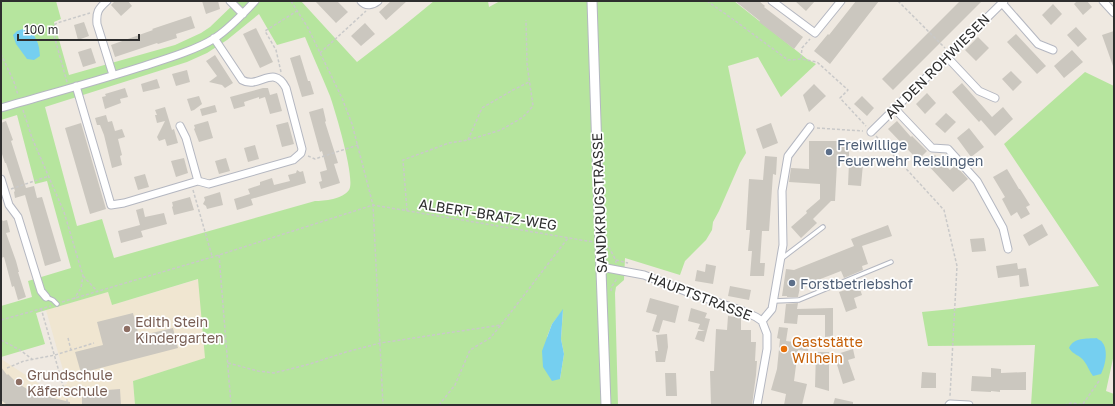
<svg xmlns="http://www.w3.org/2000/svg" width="1115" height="406" font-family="'Golos Text',sans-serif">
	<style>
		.education { fill: #f0e6d1 }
		.green { fill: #b6e59e; fill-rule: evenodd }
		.water { fill: #75cff0 }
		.building { fill: #cbc7bf }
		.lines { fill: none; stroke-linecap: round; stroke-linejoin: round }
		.lane-casing { stroke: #b4b7c1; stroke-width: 5.5 }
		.street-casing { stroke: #b4b7c1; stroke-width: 9 }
		.secondary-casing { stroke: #b4b7c1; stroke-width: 11 }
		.path { stroke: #c9c9c9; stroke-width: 1.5; stroke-dasharray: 3 2; stroke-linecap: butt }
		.lane { stroke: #fff; stroke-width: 3.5 }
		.street { stroke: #fff; stroke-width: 7 }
		.secondary { stroke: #fff; stroke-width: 9 }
		.service-dot { fill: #5c6f8a; stroke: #fff; stroke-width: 1.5 }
		.education-dot { fill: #8d6e63; stroke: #fff; stroke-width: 1.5 }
		.food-dot { fill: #e8710a; stroke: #fff; stroke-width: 1.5 }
		.labels { text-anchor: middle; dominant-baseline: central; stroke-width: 3.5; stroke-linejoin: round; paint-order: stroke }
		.street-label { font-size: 14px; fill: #2e2e2e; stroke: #fff }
		.service-label { font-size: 14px; fill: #4e5e75; stroke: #fff; text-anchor: start }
		.education-label { font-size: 14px; fill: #785e54; stroke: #fff; text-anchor: start }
		.food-label { font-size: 14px; fill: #c56008; stroke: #fff; text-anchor: start }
	</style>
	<rect width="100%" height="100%" fill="#efe9e1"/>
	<path class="education" d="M199,279L206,358L133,381L135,405H1V359L58,396L60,386L67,384L46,310L108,292L112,305Z"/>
	<path class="green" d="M1,1H56L61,19L54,22L69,75L175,45L201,33L210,27L237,1H301L357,62C383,42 409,22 434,1H488L489,7L500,1H734L807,59L816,64L781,97L758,57L728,66L746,153L740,163L719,211L713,222L712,230L706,240L685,261L680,275L625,258L624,280L616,287L615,293L618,405H135L133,381L205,358L198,279L112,305L108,292L36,313L45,344L1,357V306L32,297L28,281L71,268L47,181L35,184L17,115L1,120ZM259,14L277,45L305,37C313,57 322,76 330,96C335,110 356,180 349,190C343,199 324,201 315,201L114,258L102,219L77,226L45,107L187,62L207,53L227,40ZM563,310L561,339L564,354L560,379L547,337L552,324Z
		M1085,72L1114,86V354L1106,391L1114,394V405H1031L1035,345L928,346L922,312L952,309L1099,286L1004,144Z"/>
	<path class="water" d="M23,29H30C37,41 39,42 40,56L34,60L27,59L16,44L13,35L17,31Z
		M563,309L561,339L564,354L560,379L552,381L543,367L542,351L552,324Z
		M1097,338C1097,339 1102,341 1102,342C1109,350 1105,366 1101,374L1093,376C1089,371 1088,366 1084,361C1080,355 1073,355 1069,348C1074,337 1086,339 1097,338Z"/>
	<path class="building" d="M115,1H128L132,6L121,16L111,5Z
		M202,1H218L220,9L206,14Z
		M315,1H337L348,12L336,23Z
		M391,1H407L386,20L379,12Z
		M735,1H759L765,6L764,7L803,37L794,49L759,22L760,21Z
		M795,1H815L806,11Z
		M856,1H879L830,64L814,51L828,34L829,35Z
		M960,1H982L893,90L882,79Z
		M1077,1H1087L1092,7L1083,15L1074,4Z
		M1053,4L1062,14L1051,25L1042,15Z
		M191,16L195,28L176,34L177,38L158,44L157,43L115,57L111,45L153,30L152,29Z
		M84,22L89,36L78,40L74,25Z
		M365,23L375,34L361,46L351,36Z
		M1076,27L1087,39L1078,47L1067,35Z
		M256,28L273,62L260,68L243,34Z
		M1114,31V66H1113L1102,35Z
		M1016,34L1046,66L1037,74L1007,42Z
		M978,37L989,48L976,61L965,50Z
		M91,48L96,63L83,67L78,52Z
		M1072,50L1083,62L1064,78L1054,66Z
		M215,55L233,83L225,88L222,85L209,82L217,76L206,61Z
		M300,55L308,81H310L314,94L302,97L290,58Z
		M187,70L190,82L176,86L172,74Z
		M1011,71L1022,82L1013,91L1002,79Z
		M157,79L160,88L143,92L141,84Z
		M962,83L992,117L1003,107L1013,119L995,136L981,120L979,122L952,92Z
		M814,84L826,96L809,112L803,95Z
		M125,88L128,97L120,99L121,103L105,109L102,97L106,96L105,94Z
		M263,88H268L270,95L277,93L282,111L270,114L265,97L259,99V97L244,102L245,106L234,109L230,97Z
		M927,93L936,103L925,114L916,104Z
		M199,96L202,104L194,110L191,111L187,99Z
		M862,96L874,108L867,116L854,104Z
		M215,105L217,112L202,116L200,109Z
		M165,107L172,130L174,129L178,143L167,146L165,139L159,141L157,137L165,121L157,123L155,115H157L155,110Z
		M323,108L326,121L325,122L338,163L334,164L340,183L321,189L319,182L322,181L320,172L327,170L322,151L320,152L309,112Z
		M946,113L956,122L945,133L935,124Z
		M106,115L108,122L112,121L115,131L122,129L125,137L118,139L122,155L120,156L122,165L112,168L104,135L100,125H97L95,118Z
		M6,121L13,140L11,141L26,188L34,186L37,198L42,197L61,261L45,266L25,195L15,198L14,192L15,191L6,163H5L1,151V123Z
		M208,121L213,138L199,142L194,129L195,128L194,125Z
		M897,121L911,137L912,136L927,151L921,157L917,154L914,156L888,129Z
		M288,122L294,144L282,147L276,125Z
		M81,123L106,209L90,214L65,128Z
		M771,123L778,143L763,149L756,129Z
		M969,128L984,147L971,157L957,138Z
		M809,141H849V163H837L835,201H831L813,219L817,223L801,238L791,227L807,213L806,211L820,199V184L789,182L791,168L809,169Z
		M255,145L259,159L248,162L244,148Z
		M935,155L950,170L955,165L968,179L953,192L925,162Z
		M765,156L777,157L776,175L773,174L769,231H762L760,263H765L764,276H750L752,251H748L750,230H746L749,179L763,180Z
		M184,158L188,173L176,177L171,161Z
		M226,158L230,171L219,174L215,161Z
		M849,163L863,164L861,186L848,185Z
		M1007,169L1019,189H1020L1030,205L1026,207L1030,214L1021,219L1017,212L1011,216L1002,199L1005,197L993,177Z
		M297,170L300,172L303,171L306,183L251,199L253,205L237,210L234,199L250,194L248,189L260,185V182L272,178L274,185L290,181L288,175L296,173Z
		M145,174L149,187L138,190L134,177Z
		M220,192L223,205L207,209L206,206L203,204L205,200L204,197Z
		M190,197L194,210L174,215L172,207L173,206L172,202Z
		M143,208L145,217L164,213L167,224L141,231L143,237L121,243L118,231L140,225L136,210Z
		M1,220H2L3,221L7,220L10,232L6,233L16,261L19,272H18L26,297L18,300L14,286L12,287L4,257L1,258Z
		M1042,224L1048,235L1029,246L1023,235Z
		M888,225L892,236L862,246L868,264L862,266L863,270L844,278L841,271L800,287L798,297H787V296H782L786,269L794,270L854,246L851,239Z
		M984,238L986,251L972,252L970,239Z
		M1017,263L1018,269L1026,268L1029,286L1020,287L1019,275L998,278L996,266Z
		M706,264L716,266L713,284L695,281L697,270L705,272Z
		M857,280L862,295L854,298L857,308L846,312L839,292L849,289L847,284Z
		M730,286L751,290L749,300L728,296Z
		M650,298L679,306L675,323L663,320L659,333L652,331L657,315L646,312Z
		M798,303L797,309L833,308V336L825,337V315H798L797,324L784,323L786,304Z
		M691,308L707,313L705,318L710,319L704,342L695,339L698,331H705L698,329L700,324L688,321Z
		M133,313L139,336L173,328L178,348L81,373L75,352L103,345L97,322Z
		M728,316L741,318V330H751V342H756L755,361H757L756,375L752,405H711L710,371H714L716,329L727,330Z
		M779,327L788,328L786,341L809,344L808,351L798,350L794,381L807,384L802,405H784L786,394L771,390L777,369L780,339L777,338Z
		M667,334L668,347L665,362H656L655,351H658L656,335Z
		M853,349L855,358L848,360L855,380L843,384L834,355Z
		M816,352H829V391L815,387Z
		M1,367L7,375L8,374L16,382L27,389L37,394L70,402V405H7L1,400Z
		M991,368L1001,369V373L1026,372V390H1000V392L991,391V392L971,391L972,376L991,377Z
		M922,372L936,373V388H921Z
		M665,373H676L677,396H666Z
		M120,389L121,405H82V397L94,396V391Z
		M835,398L853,402V405H833Z"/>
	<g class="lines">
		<defs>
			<path id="lane" d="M781,259L823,227
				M46,297L53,300L57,304
				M774,301L799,300L891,262"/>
			<path id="street" d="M107,1C98,9 96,12 97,24L113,75
				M230,1L243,14
				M361,1C366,7 373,5 378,1
				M772,1L815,33L841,1
				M1103,1L1114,13
				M1002,3L1038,44L1053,50
				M947,57L979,91L995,98
				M76,86L111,205L124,203L198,181L209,184L293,160L301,153L302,149L286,88C273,63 259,90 242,80L214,38
				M1,108C49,94 97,81 144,66C166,59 196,50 215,38C230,28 243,14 255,1
				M895,109L932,148L948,149L977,181L1003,228L1008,249
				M180,126L186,138L198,181
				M871,132L1004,1
				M1,179L9,205L18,217L41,291L46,297
				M601,267L644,275L690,293L743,311L756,317L762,321L767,334V349L757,405
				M762,321L772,309L783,245L782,191L788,156L810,127
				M949,405L950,404L969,405"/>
			<path id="secondary" d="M592,1L600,243L606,405"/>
		</defs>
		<use href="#lane" class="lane-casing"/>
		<use href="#street" class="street-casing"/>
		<use href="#secondary" class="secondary-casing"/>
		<path class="path" d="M291,1L308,28L342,98L352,124L373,205L383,405
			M707,1L734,20L788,60L801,59L817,62L848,90L840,98L866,126
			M898,1L945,48
			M320,53L366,11
			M1,54L14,82L18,95
			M801,58L802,48L810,39
			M281,72L276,50L265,31L297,11
			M67,82L52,28L53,26L57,23L90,13
			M23,110L32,138L64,212L83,276L81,288L74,299
			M817,128L863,131
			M876,136L944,210L957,266L950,396
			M468,140L482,108L511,91L529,82
			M308,156L315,159L358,145
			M11,189L49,176
			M193,190L212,256
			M407,211L403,160L449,143L468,140L501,130L523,117L533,106L527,64L526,20
			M609,247C611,252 616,259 616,263
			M219,255L231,405
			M616,260L628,263
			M83,276L98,292
			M611,291L612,286L616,280V277
			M62,302L219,255L373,205L593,242
			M41,308L67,400V405
			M1,320L51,306
			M68,338L71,350
			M1,340L20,350L32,359
			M228,363L258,371L274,373L310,364L346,352L380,343L501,325
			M7,368L24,361L55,355L94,343
			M1083,404L1099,381
			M439,405L455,385L470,350L490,338L501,325L568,238
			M1064,405L1071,403L1087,405"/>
		<use href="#lane" class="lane"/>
		<use href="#street" class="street"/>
		<use href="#secondary" class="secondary"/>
	</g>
	<g class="service-dot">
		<circle cx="829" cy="152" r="4"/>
		<circle cx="792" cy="283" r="4"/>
	</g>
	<g class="education-dot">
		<circle cx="127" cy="329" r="4"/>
		<circle cx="19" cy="382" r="4"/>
	</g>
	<circle class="food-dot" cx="784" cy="349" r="4"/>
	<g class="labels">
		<g class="street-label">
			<text transform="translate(937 66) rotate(-45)">AN DEN ROHWIESEN</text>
			<text transform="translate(599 203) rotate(-92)">SANDKRUGSTRASSE</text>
			<text transform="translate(488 214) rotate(9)">ALBERT-BRATZ-WEG</text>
			<text transform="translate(700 296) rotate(21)">HAUPTSTRASSE</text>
		</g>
		<g class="service-label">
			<text x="837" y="144">Freiwillige<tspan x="837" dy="16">Feuerwehr Reislingen</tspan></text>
			<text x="800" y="283">Forstbetriebshof</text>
		</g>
		<g class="education-label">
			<text x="135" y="321">Edith Stein<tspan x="135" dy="16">Kindergarten</tspan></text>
			<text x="27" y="374">Grundschule<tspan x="27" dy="16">Käferschule</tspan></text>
		</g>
		<g class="food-label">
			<text x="792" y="341">Gaststätte<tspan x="792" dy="16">Wilhein</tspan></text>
		</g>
	</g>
	<rect width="1115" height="406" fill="none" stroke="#2e2e2e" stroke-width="4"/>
	<path d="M18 34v6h121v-6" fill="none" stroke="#2e2e2e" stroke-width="2"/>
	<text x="24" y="34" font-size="12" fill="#2e2e2e" stroke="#ffffff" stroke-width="3" paint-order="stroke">100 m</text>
</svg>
